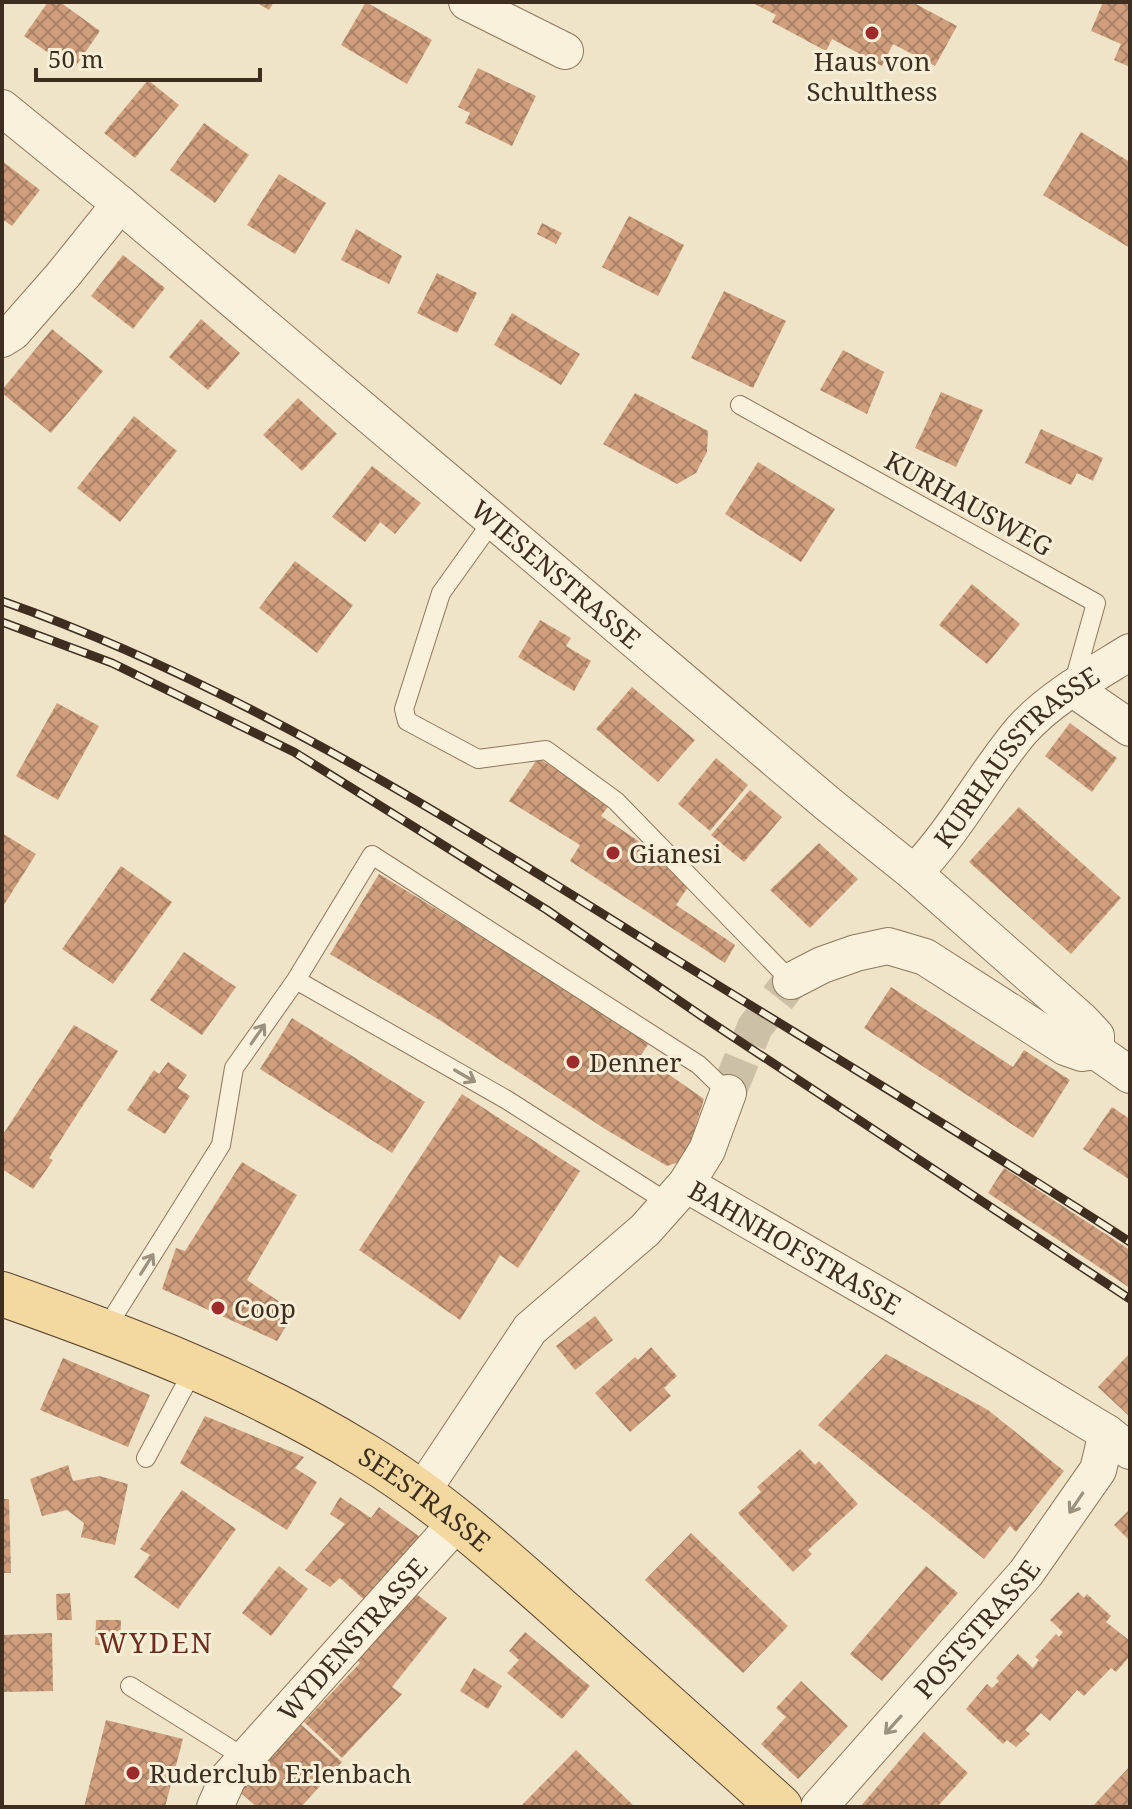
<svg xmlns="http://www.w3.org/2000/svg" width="1132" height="1809" font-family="'Noto Serif',serif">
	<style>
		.building { fill: url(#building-cross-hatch) }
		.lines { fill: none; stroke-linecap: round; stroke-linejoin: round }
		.minor-tunnel { stroke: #ccc0a6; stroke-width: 36; stroke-dasharray: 36 18; stroke-linecap: butt }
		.service-casing { stroke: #8d765c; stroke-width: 20 }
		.minor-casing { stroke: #8d765c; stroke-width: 38 }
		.primary-casing { stroke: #5b4430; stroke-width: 46 }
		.service { stroke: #faf1dc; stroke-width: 18 }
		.minor { stroke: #faf1dc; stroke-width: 36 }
		.primary { stroke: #f3d9a0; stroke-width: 44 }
		.rail-casing { stroke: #3d2e20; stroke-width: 9 }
		.rail { stroke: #f7eed8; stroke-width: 6; stroke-dasharray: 18; stroke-linecap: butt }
		.oneway { stroke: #9c907e }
		.poi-dot { fill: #9e2a2b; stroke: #f7eed8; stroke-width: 3 }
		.labels { text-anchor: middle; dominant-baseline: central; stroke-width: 6; stroke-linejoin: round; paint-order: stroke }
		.poi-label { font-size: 26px; fill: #3d2e20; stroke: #f7eed8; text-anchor: start }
		.street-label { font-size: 26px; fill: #3d2e20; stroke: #f7eed8 }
		.neighbourhood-label { font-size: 28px; letter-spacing: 2px; fill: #6b2e1e; stroke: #f7eed8 }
	</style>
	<defs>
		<pattern id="building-cross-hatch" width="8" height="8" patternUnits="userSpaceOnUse" patternTransform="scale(2)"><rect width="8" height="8" fill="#cf9f7d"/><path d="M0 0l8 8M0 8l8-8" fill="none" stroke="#a98266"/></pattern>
	</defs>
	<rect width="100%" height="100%" fill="#f0e4c8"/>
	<path class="building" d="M48,2H60L100,31L73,70L24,36Z
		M256,2H274L269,10Z
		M366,2L432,40L407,84L341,45Z
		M751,2H912L957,26L935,66L893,44L882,66L832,39L826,51L772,22L776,15Z
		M1103,2H1130V67L1114,60L1121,44L1091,31Z
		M478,68L536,96L512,146L465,123L470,113L458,107Z
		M148,80L179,105L135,158L104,133Z
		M204,123L249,155L215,203L170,170Z
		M1081,132L1130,162V248L1043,195Z
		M2,161L40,190L12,226L2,219Z
		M279,174L326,203L295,254L247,225Z
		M629,216L684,245L658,296L602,267Z
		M542,223L562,233L556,244L537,234Z
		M356,229L402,256L389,284L341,260Z
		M123,255L165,288L133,329L91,296Z
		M437,273L477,293L457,333L417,313Z
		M724,291L786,321L753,388L691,358Z
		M512,313L580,354L561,385L494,345Z
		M201,319L240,353L208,390L169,357Z
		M52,329L103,371L51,433L2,393V390Z
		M843,350L884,372L867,414L820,390Z
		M941,392L983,410L956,467L915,448Z
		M635,393L708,431L707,452L696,473L677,484L603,444Z
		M298,398L337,434L302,471L263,435Z
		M134,416L177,451L120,522L77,488Z
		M1041,429L1103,458L1093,481L1077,473L1071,485L1025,463Z
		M758,462L835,509L801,562L725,514Z
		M372,466L421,503L395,534L380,522L365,542L332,517Z
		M295,561L353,605L317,653L259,608Z
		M972,584L1020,624L987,664L939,625Z
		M540,620L571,638L566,646L591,661L574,691L518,657Z
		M632,687L695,740L658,782L596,729Z
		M57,703L99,726L58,800L16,776Z
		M1070,723L1117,758L1092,792L1045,756Z
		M538,758L611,803L601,816L637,840L688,887L676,905L735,945L725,963L570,861L580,845L509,801Z
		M716,758L748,785L710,831L678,804Z
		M750,790L782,817L744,862L711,835Z
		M1019,807L1121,898L1071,954L969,862Z
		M2,833L36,854L2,908Z
		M819,843L858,879L810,928L770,890Z
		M121,866L172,902L113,984L62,949Z
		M379,874L651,1040L641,1055L704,1099L685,1160L667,1166L605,1129L441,1021L330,954Z
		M184,952L236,987L202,1035L150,1000Z
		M891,987L1013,1067L1024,1050L1070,1080L1033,1138L864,1028Z
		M292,1018L425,1102L392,1153L260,1069Z
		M74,1025L118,1051L49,1158L53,1160L33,1189L2,1169V1136Z
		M168,1062L187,1075L178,1088L190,1096L165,1134L127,1110L154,1070L159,1074Z
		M462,1094L580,1171L518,1268L500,1255L460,1320L359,1250Z
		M1112,1107L1130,1119V1180L1083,1149Z
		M242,1162L297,1195L247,1280L295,1312L277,1341L162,1289L176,1248L185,1251Z
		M1004,1168L1130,1250V1288L988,1193Z
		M595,1316L613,1340L575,1370L556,1346Z
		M651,1347L677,1376L664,1388L671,1396L630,1432L595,1393L635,1357L638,1360Z
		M1130,1353V1417L1098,1387Z
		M886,1354L988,1410L1064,1471L1016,1532L1010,1526L984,1559L818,1425Z
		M63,1358L150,1395L128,1447L40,1410Z
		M205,1416L304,1457L295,1468L317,1482L287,1530L180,1463Z
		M800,1449L815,1465L819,1461L858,1504L808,1550L812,1554L793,1572L738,1513L761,1492L757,1487Z
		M68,1465L73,1481L99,1476L128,1484L115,1545L81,1537L84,1523L67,1510L42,1516L30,1479Z
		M182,1490L236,1529L178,1609L134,1577L150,1555L140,1549Z
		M340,1497L371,1518L379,1507L420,1537L369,1604L340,1578L330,1587L305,1570L345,1524L330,1514Z
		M2,1499H9L11,1573H2Z
		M1130,1509V1541L1114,1525Z
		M691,1533L788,1626L743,1673L645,1580Z
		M279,1566L308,1589L271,1636L242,1613Z
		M926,1566L958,1593L882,1681L850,1654Z
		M1078,1592L1084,1598L1087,1594L1111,1616L1106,1622L1130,1641V1656L1116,1672L1111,1668L1084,1696L1077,1690L1050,1721L1041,1713L1025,1730L1030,1734L1016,1747L1007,1740L1003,1744L966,1709L987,1684L992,1688L999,1681L996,1678L1018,1654L1033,1668L1039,1660L1035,1657L1056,1634L1059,1637L1063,1632L1050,1620Z
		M70,1593L72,1620H57L56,1594Z
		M415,1593L447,1618L392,1687L402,1694L342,1758L304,1722L360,1663L357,1660Z
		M96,1620H121L120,1646L95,1645Z
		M525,1632L590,1686L562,1719L507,1673L519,1660L509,1651Z
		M52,1633L53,1691L2,1692V1635Z
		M474,1668L502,1686L488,1709L460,1691Z
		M801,1681L848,1726L798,1779L761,1744L786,1717L776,1708Z
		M295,1719L342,1762L301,1807H257L234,1787Z
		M106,1720L183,1739L165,1807H84Z
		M924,1732L968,1773L937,1807H860Z
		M576,1750L635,1807H520Z
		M1130,1766V1807H1092Z"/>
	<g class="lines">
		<path class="minor-tunnel" d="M728,1093L755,1027L791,981"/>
		<defs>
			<path id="service" d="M740,405L1096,603L1073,685
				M494,519L441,593L404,709L407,721L478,759L546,750L616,801L791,981
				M296,980L372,855L699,1065L728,1093
				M105,1330L221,1145L234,1068L296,980L507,1100L670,1204
				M146,1458L195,1367
				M130,1686L245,1758"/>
			<g id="minor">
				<path d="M467,2L565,51"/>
				<path id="s1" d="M2,108L120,204L828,804L914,873L1081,1020L1096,1036V1051"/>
				<path d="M2,339L13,332L63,275L120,204"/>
				<path d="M1072,688L1130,728"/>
				<path id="s2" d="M914,873C956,830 983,776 1021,731C1050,698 1093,675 1130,652"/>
				<path d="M791,981L822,965L856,953L888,946L925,957L1065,1047L1082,1053L1096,1051L1130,1075"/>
				<path id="s3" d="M686,1184L897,1306L1107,1433L1130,1451"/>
				<path d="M421,1493L530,1329L645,1230L686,1184L707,1150L728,1093"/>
				<path id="s4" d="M215,1807L228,1778L458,1521"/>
				<path id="s5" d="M819,1807L1026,1573L1098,1470L1107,1433"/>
			</g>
			<g id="primary">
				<path id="s6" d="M2,1294C127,1338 252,1385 366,1456C438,1500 501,1557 564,1613C636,1677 708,1742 780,1807"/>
			</g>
		</defs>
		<use href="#service" class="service-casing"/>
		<use href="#minor" class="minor-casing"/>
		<use href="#primary" class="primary-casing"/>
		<use href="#service" class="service"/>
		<use href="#minor" class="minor"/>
		<use href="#primary" class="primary"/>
		<defs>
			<path id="rail" d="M2,601C236,683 450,819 659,949C816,1046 975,1141 1130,1242
				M2,622L112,663L294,752L547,910L700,1015L1130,1299"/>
		</defs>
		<use href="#rail" class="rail-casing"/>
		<use href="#rail" class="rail"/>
	</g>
	<defs><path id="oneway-shaft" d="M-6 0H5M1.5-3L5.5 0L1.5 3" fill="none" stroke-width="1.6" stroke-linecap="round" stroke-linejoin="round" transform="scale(2)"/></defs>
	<g class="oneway">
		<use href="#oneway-shaft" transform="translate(258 1034) rotate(-55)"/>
		<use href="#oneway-shaft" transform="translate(465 1076) rotate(30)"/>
		<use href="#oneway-shaft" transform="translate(147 1264) rotate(-58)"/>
		<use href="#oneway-shaft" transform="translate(1076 1503) rotate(124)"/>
		<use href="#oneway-shaft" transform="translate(893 1725) rotate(132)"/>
	</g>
	<g class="poi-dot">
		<circle cx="872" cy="33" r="8"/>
		<circle cx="613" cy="853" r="8"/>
		<circle cx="573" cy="1062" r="8"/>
		<circle cx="218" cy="1308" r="8"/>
		<circle cx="133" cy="1773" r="8"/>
	</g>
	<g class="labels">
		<g class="poi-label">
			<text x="872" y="61" text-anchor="middle">Haus von<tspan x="872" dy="30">Schulthess</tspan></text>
			<text x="629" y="853">Gianesi</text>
			<text x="589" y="1062">Denner</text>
			<text x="234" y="1308">Coop</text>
			<text x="149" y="1773">Ruderclub Erlenbach</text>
		</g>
		<g class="street-label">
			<text transform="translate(969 503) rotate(29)">KURHAUSWEG</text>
			<text stroke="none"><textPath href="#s1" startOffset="724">WIESENSTRASSE</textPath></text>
			<text stroke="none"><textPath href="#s2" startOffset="156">KURHAUSSTRASSE</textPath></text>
			<text stroke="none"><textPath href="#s3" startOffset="126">BAHNHOFSTRASSE</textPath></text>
			<text stroke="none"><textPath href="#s6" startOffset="472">SEESTRASSE</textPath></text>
			<text stroke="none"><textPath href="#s5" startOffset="238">POSTSTRASSE</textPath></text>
			<text stroke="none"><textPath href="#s4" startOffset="218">WYDENSTRASSE</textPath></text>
		</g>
		<g class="neighbourhood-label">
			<text x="156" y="1642">WYDEN</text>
		</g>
	</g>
	<rect width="1132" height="1809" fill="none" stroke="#3d2e20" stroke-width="8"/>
	<path d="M36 68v12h224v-12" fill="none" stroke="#3d2e20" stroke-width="4"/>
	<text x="48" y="68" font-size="24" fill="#3d2e20" stroke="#f7eed8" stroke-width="6" paint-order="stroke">50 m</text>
</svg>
